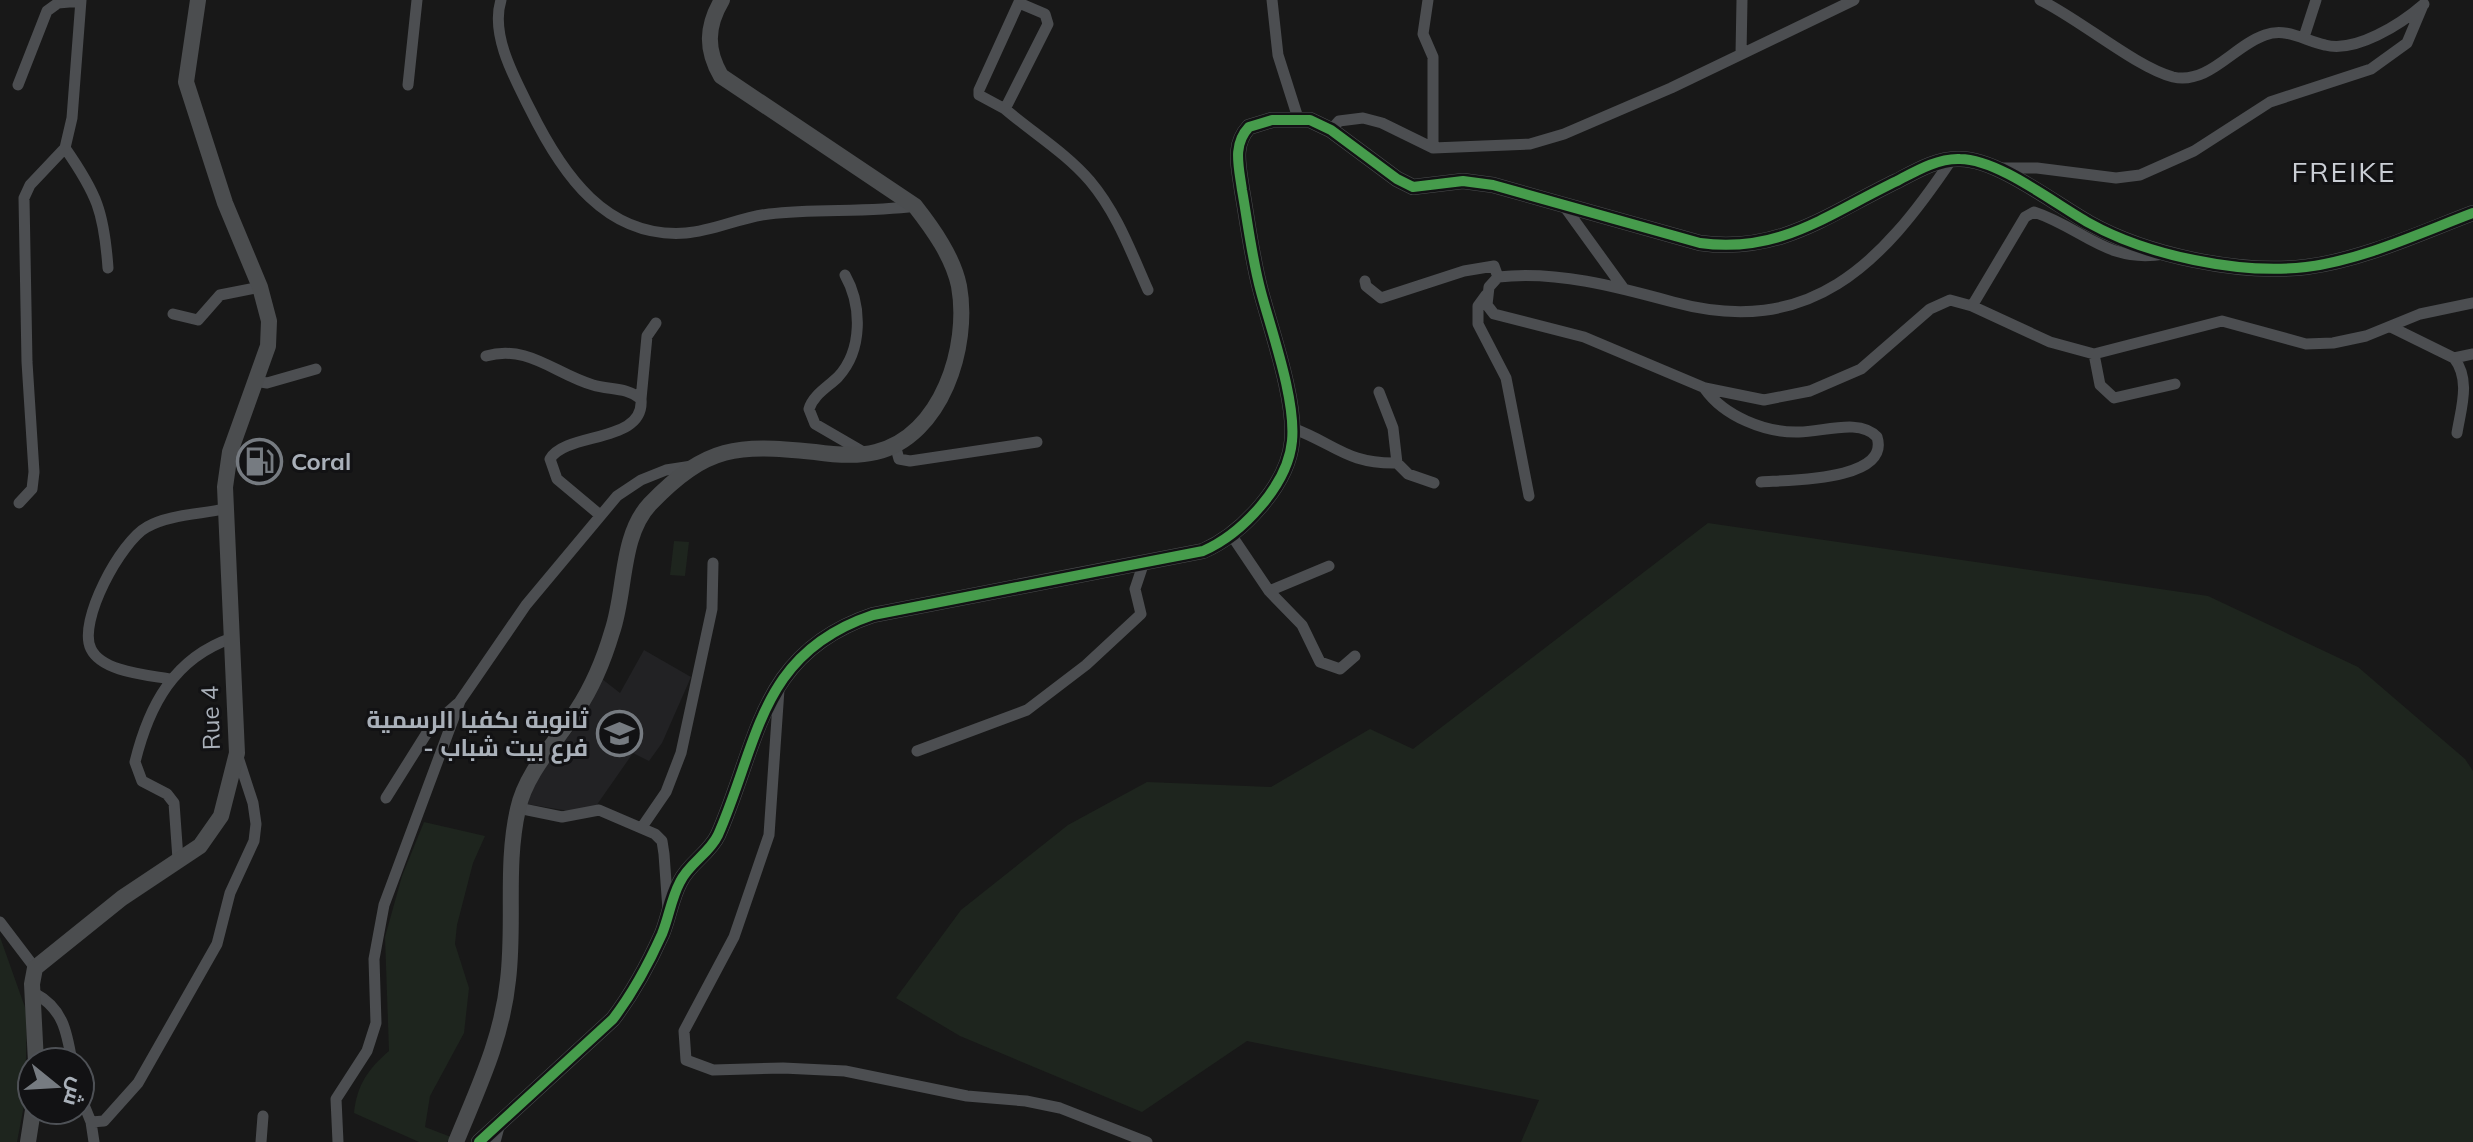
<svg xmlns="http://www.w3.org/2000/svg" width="2473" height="1142" font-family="Mulish,Cairo,sans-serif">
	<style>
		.built { fill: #222224 }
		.green { fill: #1e251e }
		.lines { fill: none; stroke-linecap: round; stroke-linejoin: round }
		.street { stroke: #4c4e51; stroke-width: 11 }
		.secondary { stroke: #4b4d4f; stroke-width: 16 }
		.cycleway-casing { stroke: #121214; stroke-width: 15 }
		.cycleway { stroke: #469c4c; stroke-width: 10 }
		.labels { text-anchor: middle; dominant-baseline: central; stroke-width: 6; stroke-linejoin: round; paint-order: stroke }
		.poi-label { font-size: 24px; font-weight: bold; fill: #a9b0b9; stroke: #121214; text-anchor: start }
		.street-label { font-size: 24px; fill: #a9b0b9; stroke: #121214 }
		.quarter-label { font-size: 28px; letter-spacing: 2px; fill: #caced5; stroke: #121214 }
	</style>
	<rect width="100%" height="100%" fill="#181818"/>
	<path class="built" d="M644,650L691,677L662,743L649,761L633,753L596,806L575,812L527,804L540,772L579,723L602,679L620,693Z"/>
	<path class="green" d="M1708,523L2208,596L2358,667L2465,759L2473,771V1142H1521L1539,1100L1247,1041L1142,1112L960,1036L896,998L961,910L1068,825L1147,782L1271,787L1370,729L1413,749Z
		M674,541L689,542L685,576L670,575Z
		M424,822L485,836L473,863L457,925L455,944L469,988L464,1033L430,1096L425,1127L451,1137L447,1142H419L354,1113C357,1085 368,1069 389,1051L385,937L402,876Z
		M0,937L27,1013L25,1100L17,1142H0Z"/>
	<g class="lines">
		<path class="street" d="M81,0L72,118L65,148C97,194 104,212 108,268
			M501,0C490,35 515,79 530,109C562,174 606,239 686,233C714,231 741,217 769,214C817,208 866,213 915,206
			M1272,0L1278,55L1298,118
			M1428,0L1423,34L1433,57V148
			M2040,0C2078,18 2137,68 2173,77C2209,85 2233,46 2265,35C2287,27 2305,41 2325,45C2356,53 2401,24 2424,4
			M1019,3L1045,14L1048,24L1005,109L979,95V90L1020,0
			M2304,37L2316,0
			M1741,54L1742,0
			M18,85L47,11L58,3L81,1
			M408,85L417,0
			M1005,109C1033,133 1066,153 1090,181C1117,213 1131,252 1148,290
			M1331,130L1339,121L1363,118L1382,123L1433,148L1530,144L1564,134L1671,88L1854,0
			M1952,159C1881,265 1810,339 1673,302C1618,287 1555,270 1498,277L1489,287L1487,305L1494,314L1584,337L1705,388L1764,400L1810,391L1861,369L1930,309L1950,300L1972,306L2050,342L2094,354L2222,321L2306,344L2333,343L2366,336L2420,314L2473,303
			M2000,168H2037L2116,178L2140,175L2194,151L2270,102L2371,69L2407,43L2423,5
			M1564,206L1624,289
			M845,275C862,305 863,350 838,377C828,387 813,395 809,409L815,424L865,453
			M1365,281L1366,286L1381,298L1464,271L1494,266L1498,277
			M1486,295L1478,306V324L1506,378L1529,496
			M1972,306L2025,217L2034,212C2083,228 2107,264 2164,254
			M173,314L198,320L220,295L260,287
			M2391,327L2454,358C2471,380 2461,408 2457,433
			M2094,354L2100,385L2114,398L2175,384
			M486,356C528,344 555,374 593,385C609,390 627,387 641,399C645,444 567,431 550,459L557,479L600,515
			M2454,358L2473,354
			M255,381L267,383L316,369
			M1705,389C1724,416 1765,433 1799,432C1823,432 1860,418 1877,437C1891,481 1788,480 1761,482
			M1379,392L1393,428L1397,463
			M641,399L647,336L656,323
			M1292,428C1336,444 1346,464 1397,463L1408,474L1434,483
			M895,445L899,459L910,461L1037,442
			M19,503L32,489L34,472L27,362L24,198L30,185L65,148
			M1232,536L1269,591L1302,625L1320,662L1340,669L1355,656
			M1269,591L1329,566
			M170,679C148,675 102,672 91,649C77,622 121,541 147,527C167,515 201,514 224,509
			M779,689L769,835L734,937L684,1031L686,1060L713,1070L783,1068L845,1071L967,1096L1026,1101L1060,1108L1147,1142
			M917,751L1027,710L1086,665L1141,614L1135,589L1143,565
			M386,798L430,728L457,704
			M518,808L562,817L599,810L655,834L662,841L664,854L668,910
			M642,827L666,792L681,753L712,609L713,563
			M178,859L174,803L167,794L142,781L135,762C149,705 174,658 232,638
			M0,922L35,968
			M34,993C63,1008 67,1032 72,1062
			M80,1095L91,1122L104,1121L138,1083L217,944L230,893L254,841L256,824L253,803L238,757
			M91,1122L94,1142
			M261,1142L263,1116
			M338,1142L336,1099L367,1051L376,1023L374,959L384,905L460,701L526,605L617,496L641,480L666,470L692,466
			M495,1142L500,1123"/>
		<path class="secondary" d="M36,1062L32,984L35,968L122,898L200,846L221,816L237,753L225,487L230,452L268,346L269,321L260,287L225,203L186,82L198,0
			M28,1142L33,1110
			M456,1142C478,1088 502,1039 508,980C515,923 505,866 518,809C526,772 557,741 577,710C593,686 604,659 612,632C626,592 620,536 650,504C707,445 737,444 815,452C835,455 856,457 876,452C942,436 970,346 959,286C953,257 933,229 915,206L721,76C706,50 706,27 722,0
			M479,1142L613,1019C632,994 649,963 662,934C669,917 671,899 680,882C689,863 709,854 718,835C759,742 759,653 873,615L1203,551C1242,534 1288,485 1292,441C1296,400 1272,333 1261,292C1252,259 1248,224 1242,190C1239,167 1232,145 1249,127L1272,120H1310L1331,130L1397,179L1413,187L1463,181L1493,185L1700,243C1780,254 1828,214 1897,181C1916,171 1938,158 1960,159C1998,159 2055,204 2089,223C2146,255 2240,275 2306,267C2362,260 2420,233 2473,213"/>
		<defs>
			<path id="cycleway" d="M479,1142L613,1019C632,994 649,963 662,934C669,917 671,899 680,882C689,863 709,854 718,835C759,742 759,653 873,615L1203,551C1242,534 1288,485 1292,441C1296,400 1272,333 1261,292C1252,259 1248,224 1242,190C1239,167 1232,145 1249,127L1272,120H1310L1331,130L1397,179L1413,187L1463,181L1493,185L1700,243C1780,254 1828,214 1897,181C1916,171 1938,158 1960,159C1998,159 2055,204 2089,223C2146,255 2240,275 2306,267C2362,260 2420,233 2473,213"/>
		</defs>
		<use href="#cycleway" class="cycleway-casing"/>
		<use href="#cycleway" class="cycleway"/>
	</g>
	<defs>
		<symbol id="fuel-ring" viewBox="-11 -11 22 22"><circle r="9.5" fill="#121214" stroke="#767b81" stroke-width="1.5"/><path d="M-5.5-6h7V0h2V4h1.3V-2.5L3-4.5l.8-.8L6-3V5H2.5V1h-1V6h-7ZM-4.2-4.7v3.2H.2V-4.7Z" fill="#767b81"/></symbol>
		<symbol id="school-ring" viewBox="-11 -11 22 22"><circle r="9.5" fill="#121214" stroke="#767b81" stroke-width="1.5"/><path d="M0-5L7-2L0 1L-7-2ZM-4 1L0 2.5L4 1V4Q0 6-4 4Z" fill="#767b81"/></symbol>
	</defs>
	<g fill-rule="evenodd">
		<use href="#fuel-ring" x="234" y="436" width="51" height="51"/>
		<use href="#school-ring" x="594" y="708" width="51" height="51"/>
	</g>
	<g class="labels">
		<g class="poi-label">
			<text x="291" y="461">Coral</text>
			<text x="588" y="719" text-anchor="end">ثانوية بكفيا الرسمية<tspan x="588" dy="28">- فرع بيت شباب</tspan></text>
		</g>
		<g class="street-label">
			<text transform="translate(210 718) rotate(-92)">Rue 4</text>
		</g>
		<g class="quarter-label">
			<text x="2344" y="171">FREIKE</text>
		</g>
	</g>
	<g transform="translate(56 1086) rotate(108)"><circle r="38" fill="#121214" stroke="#4e5156" stroke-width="2"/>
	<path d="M0-6L14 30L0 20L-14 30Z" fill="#767b81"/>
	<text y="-12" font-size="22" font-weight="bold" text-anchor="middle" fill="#a9b0b9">ش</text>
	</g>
</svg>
